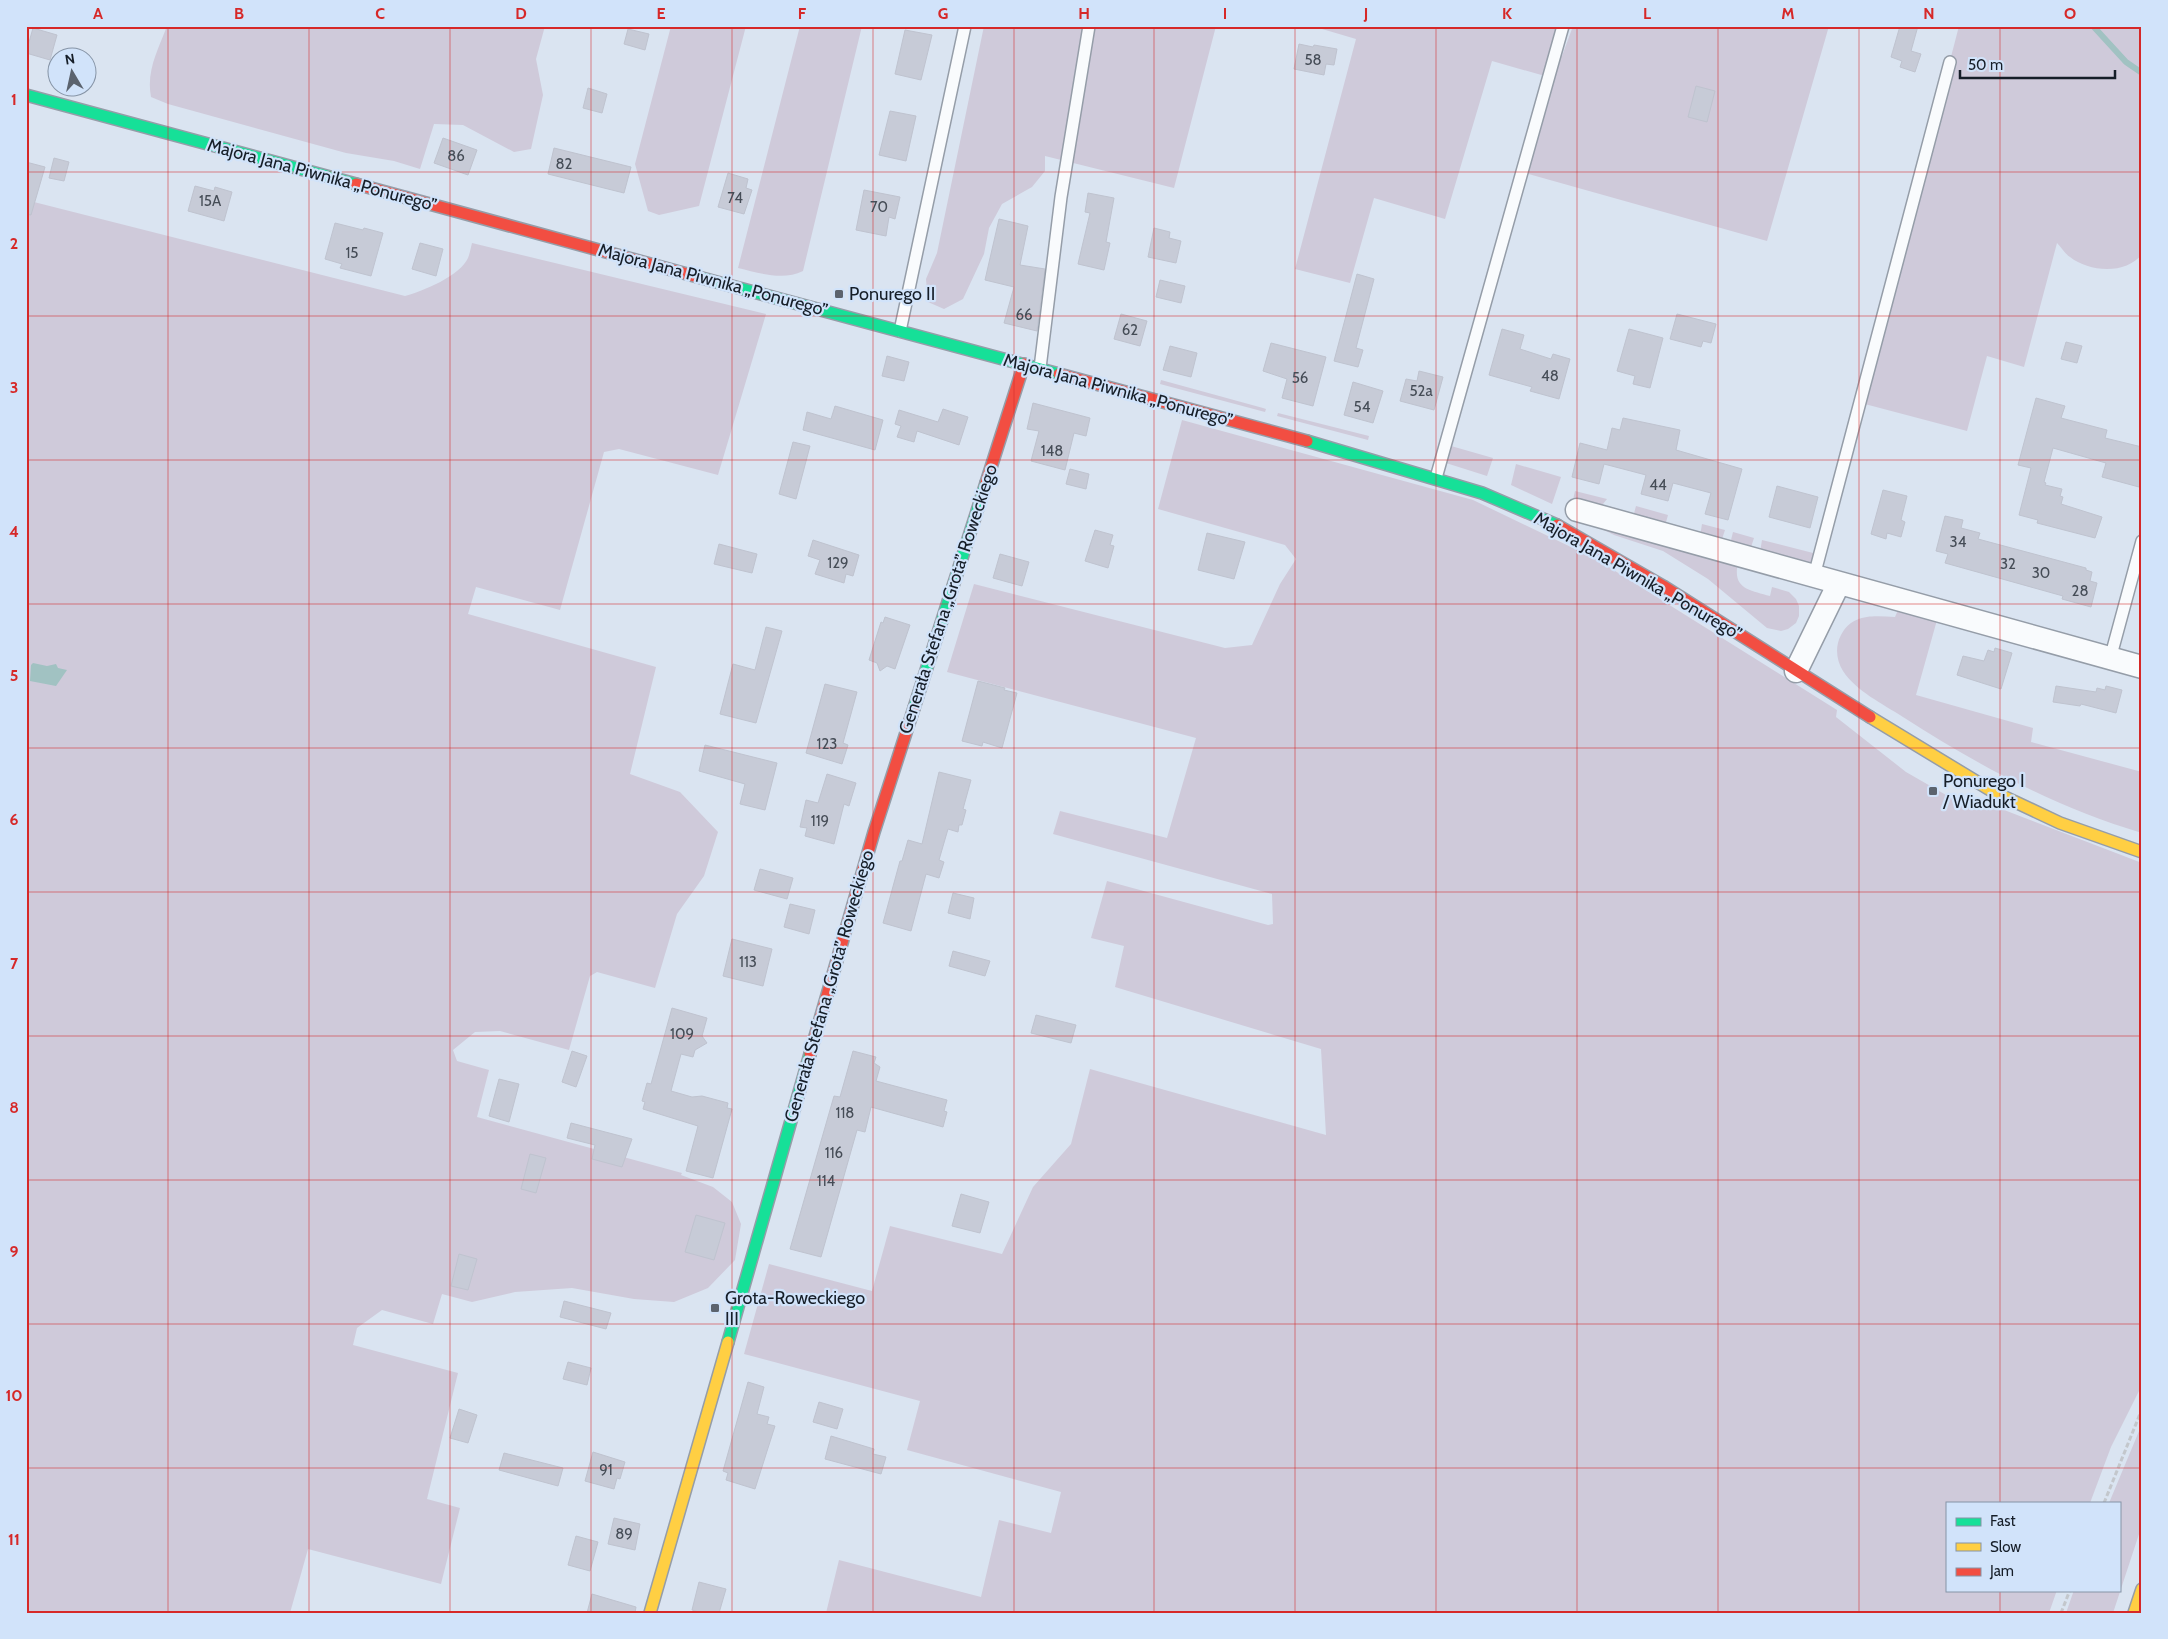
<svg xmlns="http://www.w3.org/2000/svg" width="2168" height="1639" font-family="Cabin,sans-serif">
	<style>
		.green { fill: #cfcada }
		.water { fill: #a1c2c2 }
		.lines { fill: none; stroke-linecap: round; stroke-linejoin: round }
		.stream { stroke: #a1c2c2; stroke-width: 6 }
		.building { fill: #c7cbd7; stroke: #bfc3cf }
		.lane-casing { stroke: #959da8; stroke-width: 14 }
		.street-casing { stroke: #959da8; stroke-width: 25 }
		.fast-casing { stroke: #959da8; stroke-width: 14 }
		.slow-casing { stroke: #959da8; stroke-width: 14 }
		.jam-casing { stroke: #959da8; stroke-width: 14 }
		.path { stroke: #c3c7cc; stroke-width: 3; stroke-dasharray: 5 2.5; stroke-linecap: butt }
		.lane { stroke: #f9fbfd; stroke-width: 11 }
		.street { stroke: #f9fbfd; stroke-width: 22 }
		.fast { stroke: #16e098; stroke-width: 11 }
		.slow { stroke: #ffcf43; stroke-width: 11 }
		.jam { stroke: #f24e42; stroke-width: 11 }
		.grid { fill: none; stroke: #d62828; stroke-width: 1; stroke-opacity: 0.55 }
		.poi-dot { fill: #5b636e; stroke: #d1e3fa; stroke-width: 2 }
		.labels { text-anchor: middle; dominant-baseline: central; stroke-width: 4.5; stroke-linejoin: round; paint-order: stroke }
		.number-label { font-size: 15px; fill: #454c56 }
		.street-label { font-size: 18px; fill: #161e28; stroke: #d1e3fa }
		.poi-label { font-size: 18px; fill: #161e28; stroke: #d1e3fa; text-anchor: start }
		.neatline { fill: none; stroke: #d62828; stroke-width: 2 }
		.grid-label { font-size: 16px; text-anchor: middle; font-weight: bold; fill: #d62828 }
	</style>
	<rect width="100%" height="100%" fill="#dae4f1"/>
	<path class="green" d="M167,26H545L536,59L543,95L531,149L514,152L463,125L434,124L420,169L394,161L346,153L168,104L151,97C146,71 158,50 167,26Z
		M671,26H746L699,206L659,215L648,211L635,164Z
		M800,26H862L803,271C783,281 759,273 738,268Z
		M984,26H1216L1174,188L1045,156V171L1032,187L1002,204L989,228L984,254L963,299L944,309L928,302L926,279L937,253Z
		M1312,26H1565L1557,54L1562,56L1573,26H1829L1767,241L1525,173L1552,78L1492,61L1445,219L1374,198L1350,283L1295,269L1356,39Z
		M1959,26H2142V254C2126,275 2089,272 2070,257C2065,254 2061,247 2057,243L2024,367L1987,356L1967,431L1861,403Z
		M26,200L405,296C423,291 460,276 468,258C470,253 471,247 472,243L766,314L718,475L619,449L604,452L560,610L476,587L468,614L656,667L630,774L680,792L718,832L704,876L677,914L655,988L597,972L590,976L569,1050L500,1031L475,1032L453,1050L457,1061L489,1070L477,1117L682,1173L681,1175L713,1187L732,1202L741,1224L735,1260L708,1288L674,1302L634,1299L572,1288L515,1292L472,1302L442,1294L433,1324L382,1310L357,1328L353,1345L458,1373L427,1499L460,1508L441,1584L308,1549L290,1613H26Z
		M1161,380L1263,408L1266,409L1265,412L1160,384Z
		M1278,413L1369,436L1368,440L1277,416Z
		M1182,420L1473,500L1596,559L1837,710L1836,717L1906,772L1960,803L1963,799L1999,808L2142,863V1385L2111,1447L2090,1503H1947V1590H2057L2049,1613H826L839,1560L981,1597L999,1520L1051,1533L1061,1492L907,1450L920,1401L744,1354L769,1264L872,1291L890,1226L1002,1254L1033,1187L1071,1144L1090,1069L1326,1135L1321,1049L1115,987L1124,946L1091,938L1107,881L1268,925L1273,924L1272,894L1053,834L1060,811L1167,838L1196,738L947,672L974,584L1225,648L1252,645L1280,584L1296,559L1285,545L1158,509Z
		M1451,446L1493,458L1487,476L1446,463Z
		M1516,464L1561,477L1552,504L1511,485Z
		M1575,491L1607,499L1599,509L1738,563C1732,589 1750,590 1770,596L1772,587L1789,592L1796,599L1799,606V616L1796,623L1788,629L1781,631L1767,628L1708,579L1663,551L1614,535L1570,513Z
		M1636,506L1668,515L1665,526L1633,517Z
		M1702,524L1725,530L1721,542L1700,536Z
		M1733,532L1754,538L1750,550L1730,544Z
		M1762,540L1817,554L1813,567L1760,552Z
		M1898,610L1937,620L1916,695L2033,728L2031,742L2142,772V833C2056,808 1978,765 1903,717C1883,704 1856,691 1843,671C1836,660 1835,646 1841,635C1853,613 1874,616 1895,617Z
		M2142,1424V1525L2113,1613H2066L2074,1590H2119V1503H2109Z"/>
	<path class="water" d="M33,663L47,666L56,664L58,668L67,670L56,686L30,681L31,665Z"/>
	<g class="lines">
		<path class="stream" d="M2093,26L2126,62L2142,73"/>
	</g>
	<path class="building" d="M1900,26H1918L1911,51L1921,54L1915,72L1900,67L1902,61L1891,57Z
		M33,28L57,35L50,60L26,53Z
		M628,29L649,34L645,50L624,44Z
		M905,30L932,35L921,80L895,74Z
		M1299,44L1313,47L1314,45L1337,49L1334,65L1326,64L1324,75L1294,69Z
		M1696,86L1715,91L1707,122L1688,117Z
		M588,88L607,94L602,113L583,108Z
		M890,111L916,116L906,161L879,155Z
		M443,138L477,150L468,175L434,163Z
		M554,148L631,167L624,193L548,174Z
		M54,158L69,162L64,181L49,178Z
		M26,162L45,167L31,215L26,214Z
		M728,173L748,179L746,188L752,190L744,214L718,207Z
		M195,186L214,191L215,187L232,192L224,221L188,211Z
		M864,190L900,197L895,219L889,217L886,236L856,230Z
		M1088,193L1114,198L1106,242L1110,243L1104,270L1078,264L1090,213L1085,212Z
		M999,219L1028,226L1020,265L1045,269L1037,331L1004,323L1014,287L985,280Z
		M335,223L363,230L364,228L383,233L371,276L340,268L342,264L325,259Z
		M1154,228L1170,232L1169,238L1181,241L1176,263L1148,257Z
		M420,243L443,249L436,276L412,269Z
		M1357,274L1374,279L1356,348L1363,350L1358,367L1334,361Z
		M1160,280L1185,286L1181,303L1156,297Z
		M1121,314L1147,321L1140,346L1114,339Z
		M1677,314L1716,324L1711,343L1703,341L1701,347L1670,339Z
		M1502,329L1524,335L1520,349L1551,359L1553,354L1570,359L1559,399L1530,391L1532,387L1489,375Z
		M1629,329L1663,338L1650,388L1633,384L1635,376L1617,371Z
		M2066,342L2082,346L2077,363L2061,359Z
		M1271,343L1326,357L1313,406L1282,398L1287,379L1263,371Z
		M1170,346L1197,353L1191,377L1163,370Z
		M887,356L909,362L904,381L882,376Z
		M1419,371L1443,377L1434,410L1400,401L1406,379L1417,381Z
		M1353,382L1383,391L1373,423L1344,415Z
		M2036,398L2065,406L2061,418L2107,430L2105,438L2142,447V478L2139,487L2102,477L2106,463L2053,448L2044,482L2046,483L2045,485L2062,489L2060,496L2063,497L2061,504L2102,517L2095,538L2037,523L2038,520L2019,515L2031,468L2018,465Z
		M1033,403L1090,418L1086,436L1074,433L1065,470L1031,461L1039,431L1027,429Z
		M835,406L883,420L875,450L803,430L807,412L831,419Z
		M943,409L968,417L959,445L917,431L914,442L897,437L901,426L895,424L899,410L938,422Z
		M1623,418L1680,430L1676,450L1742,469L1728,520L1705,514L1711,493L1673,483L1668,501L1641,494L1646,475L1604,464L1599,484L1572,477L1580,443L1607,450L1612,428L1620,430Z
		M793,442L810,446L796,499L779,494Z
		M1070,469L1089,474L1086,489L1066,484Z
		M1777,486L1818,497L1810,528L1769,517Z
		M1883,490L1907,496L1901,520L1905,522L1901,537L1887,533L1886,539L1871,534Z
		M1945,516L1963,520L1961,528L1980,533L1978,539L2086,568V570L2092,572L2090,581L2097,583L2091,607L2062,599L2063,596L1945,563L1948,554L1936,551Z
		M1095,530L1113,535L1110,545L1114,546L1108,568L1085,561Z
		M1207,533L1245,542L1234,579L1198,570Z
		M813,540L859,555L853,576L846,574L844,583L815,574L820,560L808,556Z
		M719,544L757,554L752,573L714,564Z
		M1000,554L1029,562L1022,586L993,578Z
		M885,617L910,625L895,669L887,666L880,671L877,663L869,660L881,622L883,623Z
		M766,627L782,631L756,723L720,714L733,664L755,670Z
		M1995,648L2012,653L2001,689L1957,675L1963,656L1984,661L1988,650L1994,652Z
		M978,681L1005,688L1004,690L1017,693L1002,748L983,742L982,746L962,741Z
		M825,684L857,692L843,743L848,745L842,764L806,753Z
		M2056,686L2096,692L2097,688L2105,690L2106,686L2122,690L2116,713L2081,704L2080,706L2053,702Z
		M705,745L777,763L765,810L740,804L745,784L699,771Z
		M939,772L971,780L963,809L966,810L962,825H959L958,832L948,829L939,860L944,862L939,878L926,874L911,931L883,923L900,861H902L908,840L922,844Z
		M827,774L856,783L849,806L844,804L834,844L805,836L807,828L800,827L806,800L818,803Z
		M760,869L793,878L787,899L754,890Z
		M953,893L974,898L970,919L948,913Z
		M790,904L815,910L809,934L784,927Z
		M732,939L772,949L763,986L723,976Z
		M953,951L990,961L985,976L949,966Z
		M672,1008L707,1018L702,1036L707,1043L695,1050L693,1057L681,1054L671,1091L692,1097L702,1096L728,1103L727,1108L732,1109L713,1178L686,1171L698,1126L643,1109L645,1102L642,1101L647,1083L651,1084Z
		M1036,1015L1076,1025L1071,1043L1031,1033Z
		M572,1051L587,1056L576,1087L562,1082Z
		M853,1051L876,1057L874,1063L880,1067L876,1081L947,1100L944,1111L947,1112L943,1127L871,1107L865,1132L857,1130L821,1257L790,1249L834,1096L840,1097Z
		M499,1079L519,1084L509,1122L489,1116Z
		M571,1123L632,1139L622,1167L592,1159L595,1145L567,1138Z
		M530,1154L546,1158L536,1193L521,1189Z
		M961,1194L989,1202L980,1233L952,1226Z
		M696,1215L725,1223L714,1260L685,1252Z
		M459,1254L477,1259L468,1290L451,1286Z
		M564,1301L611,1313L606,1329L560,1317Z
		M568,1362L591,1368L587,1385L563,1379Z
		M748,1382L764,1387L757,1414L769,1417L767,1424L775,1426L755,1489L726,1480L728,1473L723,1471Z
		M819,1402L843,1409L837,1429L813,1422Z
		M459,1409L477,1415L468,1443L450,1438Z
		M831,1436L874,1449L873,1454L886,1457L881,1474L825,1459Z
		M593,1452L625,1462L620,1479L617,1478L614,1489L585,1481Z
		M504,1453L563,1468L558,1486L499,1470Z
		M614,1518L640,1524L635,1550L608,1544Z
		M576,1536L598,1542L590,1571L568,1565Z
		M699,1582L726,1589L719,1613H702L692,1610Z
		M592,1594L636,1607L635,1613H587Z"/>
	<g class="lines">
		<defs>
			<path id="lane" d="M900,331L965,26
				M1040,368L1061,197L1089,26
				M1436,478L1563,26
				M1814,576L1950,62
				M2110,659L2142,541"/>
			<path id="street" d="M1577,510L2142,667
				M1796,671L1839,583"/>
			<path id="fast" d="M26,95L356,184
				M698,277L1059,374
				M1307,441L1482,493L1557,525
				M914,708L986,483
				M728,1342L810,1054"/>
			<path id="slow" d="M1870,717L1992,791L2060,823L2142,852
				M650,1613L728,1342
				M2134,1613L2142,1589"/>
			<path id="jam" d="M356,184L698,277
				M1059,374L1307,441
				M986,483L1024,364
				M1557,525L1663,586L1870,717
				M810,1054L874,832L914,708"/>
		</defs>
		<use href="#lane" class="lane-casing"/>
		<use href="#street" class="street-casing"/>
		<use href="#fast" class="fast-casing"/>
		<use href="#slow" class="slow-casing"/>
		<use href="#jam" class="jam-casing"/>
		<path class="path" d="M2104,1503L2142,1409
			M2061,1613L2070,1590"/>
		<use href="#lane" class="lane"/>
		<use href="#street" class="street"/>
		<use href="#fast" class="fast"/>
		<use href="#slow" class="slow"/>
		<use href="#jam" class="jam"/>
	</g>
	<path class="grid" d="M168,26V1613M309,26V1613M450,26V1613M591,26V1613M732,26V1613M873,26V1613M1014,26V1613M1154,26V1613M1295,26V1613M1436,26V1613M1577,26V1613M1718,26V1613M1859,26V1613M2000,26V1503M26,172H2142M26,316H2142M26,460H2142M26,604H2142M26,748H2142M26,892H2142M26,1036H2142M26,1180H2142M26,1324H2142M26,1468H2142M2000,1590V1613"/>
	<g class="poi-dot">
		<rect x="834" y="289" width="10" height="10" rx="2.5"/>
		<rect x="1928" y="786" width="10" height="10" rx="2.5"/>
		<rect x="710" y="1303" width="10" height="10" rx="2.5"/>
	</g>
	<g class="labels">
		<g class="number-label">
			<text x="1313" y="60">58</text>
			<text x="456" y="156">86</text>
			<text x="564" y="164">82</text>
			<text x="735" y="198">74</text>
			<text x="210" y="201">15A</text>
			<text x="879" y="207">70</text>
			<text x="352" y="253">15</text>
			<text x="1024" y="315">66</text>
			<text x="1130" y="330">62</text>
			<text x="1550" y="376">48</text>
			<text x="1300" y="378">56</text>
			<text x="1421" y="391">52a</text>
			<text x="1362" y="407">54</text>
			<text x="1052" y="451">148</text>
			<text x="1658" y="485">44</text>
			<text x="1958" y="542">34</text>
			<text x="838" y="563">129</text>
			<text x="2008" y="564">32</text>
			<text x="2041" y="573">30</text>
			<text x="2080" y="591">28</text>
			<text x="827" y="744">123</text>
			<text x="820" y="821">119</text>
			<text x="748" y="962">113</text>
			<text x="682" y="1034">109</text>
			<text x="845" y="1113">118</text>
			<text x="834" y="1153">116</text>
			<text x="826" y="1181">114</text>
			<text x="606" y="1470">91</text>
			<text x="624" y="1534">89</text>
		</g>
		<g class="street-label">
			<text transform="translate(322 175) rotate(15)">Majora Jana Piwnika „Ponurego”</text>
			<text transform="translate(713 280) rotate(15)">Majora Jana Piwnika „Ponurego”</text>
			<text transform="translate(1118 390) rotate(15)">Majora Jana Piwnika „Ponurego”</text>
			<text transform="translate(1638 576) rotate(30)">Majora Jana Piwnika „Ponurego”</text>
			<text transform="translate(948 599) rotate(-72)">Generała Stefana „Grota” Roweckiego</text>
			<text transform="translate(829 986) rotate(-74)">Generała Stefana „Grota” Roweckiego</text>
		</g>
		<g class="poi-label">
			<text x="849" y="294">Ponurego II</text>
			<text x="1943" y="781">Ponurego I<tspan x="1943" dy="21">/ Wiadukt</tspan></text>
			<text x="725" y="1298">Grota-Roweckiego<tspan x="725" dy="21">III</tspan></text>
		</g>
	</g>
	<rect width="2168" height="1639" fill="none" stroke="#d1e3fa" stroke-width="55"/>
	<rect x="1946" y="1502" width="175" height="90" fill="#d1e3fa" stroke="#8694a6"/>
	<rect x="1956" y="1518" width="25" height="8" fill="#16e098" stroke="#8694a6"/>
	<text x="1990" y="1526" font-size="15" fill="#161e28">Fast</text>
	<rect x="1956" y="1543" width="25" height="8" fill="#ffcf43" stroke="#8694a6"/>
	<text x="1990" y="1552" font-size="15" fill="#161e28">Slow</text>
	<rect x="1956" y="1568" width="25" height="8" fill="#f24e42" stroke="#8694a6"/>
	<text x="1990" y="1576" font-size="15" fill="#161e28">Jam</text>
	<g transform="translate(72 72) rotate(351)"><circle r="24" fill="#d1e3fa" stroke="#8694a6"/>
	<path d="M0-4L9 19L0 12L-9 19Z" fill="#5b636e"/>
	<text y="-8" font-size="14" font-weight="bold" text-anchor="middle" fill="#161e28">N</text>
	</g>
	<path d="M1960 70v8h155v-8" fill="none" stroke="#161e28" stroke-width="2.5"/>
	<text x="1968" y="70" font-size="15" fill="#161e28" stroke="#d1e3fa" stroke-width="4" paint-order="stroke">50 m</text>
	<rect x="28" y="28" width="2112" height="1584" class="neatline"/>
	<g class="grid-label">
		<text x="98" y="19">A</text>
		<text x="239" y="19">B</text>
		<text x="380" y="19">C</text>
		<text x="521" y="19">D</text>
		<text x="661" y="19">E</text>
		<text x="802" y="19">F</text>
		<text x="943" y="19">G</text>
		<text x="1084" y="19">H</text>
		<text x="1225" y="19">I</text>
		<text x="1366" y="19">J</text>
		<text x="1507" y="19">K</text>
		<text x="1647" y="19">L</text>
		<text x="1788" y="19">M</text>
		<text x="1929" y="19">N</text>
		<text x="2070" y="19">O</text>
		<text x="14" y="105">1</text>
		<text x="14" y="249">2</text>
		<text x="14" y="393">3</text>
		<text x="14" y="537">4</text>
		<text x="14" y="681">5</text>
		<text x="14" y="825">6</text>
		<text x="14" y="969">7</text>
		<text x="14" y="1113">8</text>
		<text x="14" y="1257">9</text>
		<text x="14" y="1401">10</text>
		<text x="14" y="1545">11</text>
	</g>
</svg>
